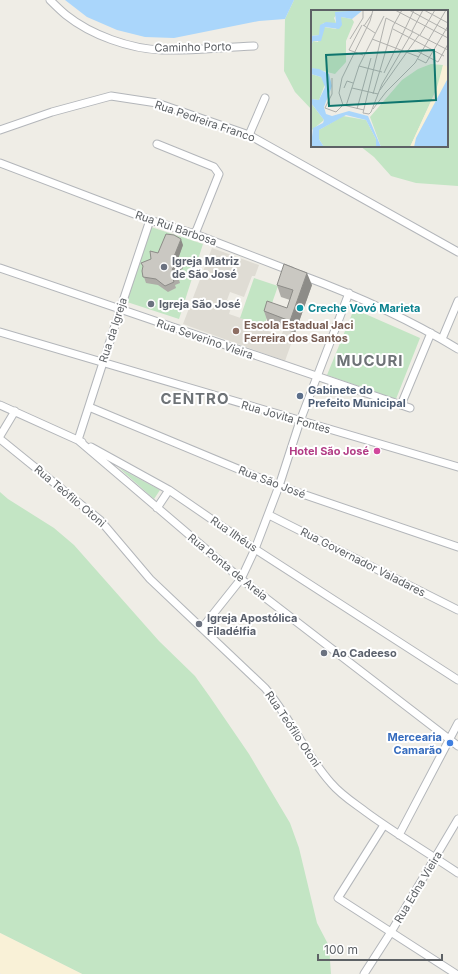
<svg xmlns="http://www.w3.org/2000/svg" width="458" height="974" font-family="Inter,sans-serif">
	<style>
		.education { fill: #dfdcd4 }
		.green { fill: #c3e5c4 }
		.sand { fill: #f9f1d7 }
		.water { fill: #aad6fb }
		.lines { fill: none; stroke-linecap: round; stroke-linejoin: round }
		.street-casing { stroke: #b3b6ba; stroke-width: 9 }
		.street { stroke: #fff; stroke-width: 7 }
		.wall { fill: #aeaca7 }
		.shaded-wall { fill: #8d8c88 }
		.building { fill: #cac8c2; stroke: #8d8c88 }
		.worship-dot { fill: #6b7280; stroke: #fff; stroke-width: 1.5 }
		.culture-dot { fill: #0f9aa8; stroke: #fff; stroke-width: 1.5 }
		.education-dot { fill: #8d6e63; stroke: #fff; stroke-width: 1.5 }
		.service-dot { fill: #5c6f8a; stroke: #fff; stroke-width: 1.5 }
		.hotel-dot { fill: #d1479c; stroke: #fff; stroke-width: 1.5 }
		.shop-dot { fill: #3f7fe0; stroke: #fff; stroke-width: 1.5 }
		.labels { text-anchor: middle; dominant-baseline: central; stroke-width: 4; stroke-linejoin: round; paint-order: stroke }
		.street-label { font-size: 11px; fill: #5d6165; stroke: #fff }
		.worship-label { font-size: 11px; font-weight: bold; fill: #5b616d; stroke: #fff; text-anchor: start }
		.culture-label { font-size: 11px; font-weight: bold; fill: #0d838f; stroke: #fff; text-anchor: start }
		.education-label { font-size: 11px; font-weight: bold; fill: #785e54; stroke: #fff; text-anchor: start }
		.service-label { font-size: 11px; font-weight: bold; fill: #4e5e75; stroke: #fff; text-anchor: start }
		.hotel-label { font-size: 11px; font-weight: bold; fill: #b23c85; stroke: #fff; text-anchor: end }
		.shop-label { font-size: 11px; font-weight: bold; fill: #366cbe; stroke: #fff; text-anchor: end }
		.district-label { font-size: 15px; font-weight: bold; letter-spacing: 1px; fill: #6e7377; stroke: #fff }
		.inset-road { fill: none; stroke: #b1b1ae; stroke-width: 1 }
		.view { fill: #0f766e; fill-opacity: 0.15; stroke: #0f766e; stroke-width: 2 }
		.inset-edge { fill: none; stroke: #5d6165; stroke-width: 2 }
	</style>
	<rect width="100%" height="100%" fill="#efede6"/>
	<path class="education" d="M212,248L259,265L255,276H252L244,297L230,292L227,300L233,302L229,314L264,326L267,327L266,330L281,336L284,329L295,333L285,361L183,324Z"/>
	<path class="green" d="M294,0H458V186L416,183L391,176L374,157L360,146H447V11H312V110L295,92L284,71L285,19Z
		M151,227L203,244L179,319L127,302Z
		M254,278L278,286L264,326L240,318Z
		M354,309L420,338L396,399L327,375Z
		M119,468L160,490L154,499Z
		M0,492L8,499L54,528L74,545L159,641L195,676L210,697L249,754L290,823L299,848L317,923L329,946L331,974H82L0,933Z"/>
	<path class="sand" d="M0,933L82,974H1L0,973Z"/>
	<path class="water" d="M65,0H294L285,19L259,21L174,38L145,37L117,30L87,17Z"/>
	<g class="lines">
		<defs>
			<path id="street" d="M50,0C55,5 60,10 66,15C91,35 130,49 162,50C191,51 224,47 254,46
				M0,130L52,112L111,96L157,103L249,135L458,252
				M249,135L265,98
				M157,144L214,167L219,174L195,234
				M0,163L150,220L195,234L291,271
				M150,220L120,310L78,440L241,579L458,746
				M0,268L410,408
				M301,275C355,295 409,319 458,349
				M0,332L458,467
				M442,339L458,301
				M0,405L82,442
				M401,405L431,333
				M89,407L279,486L458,547
				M0,436L15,411
				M0,439L100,520L150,579L265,688C290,717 305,754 331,783C341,795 354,803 366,812C396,834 427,852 458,873
				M91,447L169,490L255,549L458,680
				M157,508L169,490
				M269,515L458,610
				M202,628L241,579L255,549L279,486L300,421L349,293
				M384,825L338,898L456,974
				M399,835L458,723
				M364,974L391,932L458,819"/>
		</defs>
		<use href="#street" class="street-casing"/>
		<use href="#street" class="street"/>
	</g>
	<path class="wall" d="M183,245L177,261L183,268L176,274L178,277L180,283L175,285L176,288L168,292L158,285L146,283L142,271L151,259L158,253Z
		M277,285H312L295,333L268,323L264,311L287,308L290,300L281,297Z"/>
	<path class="shaded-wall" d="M181,239L183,245L176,265L173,259Z
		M181,262L183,268L174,275L172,269Z
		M307,273L312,285L295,333L290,321Z"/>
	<path class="building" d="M166,234L174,235L181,239L173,259L181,262L172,269L178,277L173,279L174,282L165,286L156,279L143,277L142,271L143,266L141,263L151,259L150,251L158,253Z
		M284,264L307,273L290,321L264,311L267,301L287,308L293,290L277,285Z"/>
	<g class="worship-dot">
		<circle cx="164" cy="267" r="4"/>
		<circle cx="151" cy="304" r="4"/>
		<circle cx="199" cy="624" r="4"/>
		<circle cx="324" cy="653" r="4"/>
	</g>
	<circle class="culture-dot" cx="300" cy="308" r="4"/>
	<circle class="education-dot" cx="236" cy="331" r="4"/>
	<circle class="service-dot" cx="300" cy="396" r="4"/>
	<circle class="hotel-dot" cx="377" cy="451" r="4"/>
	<circle class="shop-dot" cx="450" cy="743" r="4"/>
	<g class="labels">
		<g class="street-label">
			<text transform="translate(193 47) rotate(-1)">Caminho Porto</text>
			<text transform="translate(205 121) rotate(19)">Rua Pedreira Franco</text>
			<text transform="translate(176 228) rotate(19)">Rua Rui Barbosa</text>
			<text transform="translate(113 330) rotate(-72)">Rua da Igreja</text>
			<text transform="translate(205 339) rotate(19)">Rua Severino Vieira</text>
			<text transform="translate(286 417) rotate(16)">Rua Jovita Fontes</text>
			<text transform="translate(272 482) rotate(21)">Rua São José</text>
			<text transform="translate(70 496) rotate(40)">Rua Teófilo Otoni</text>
			<text transform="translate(234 534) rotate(34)">Rua Ilhéus</text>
			<text transform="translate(363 562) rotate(27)">Rua Governador Valadares</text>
			<text transform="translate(228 567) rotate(39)">Rua Ponta de Areia</text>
			<text transform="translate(293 729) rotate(56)">Rua Teófilo Otoni</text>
			<text transform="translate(418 887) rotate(-59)">Rua Edna Vieira</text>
		</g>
		<g class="worship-label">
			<text x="172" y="261">Igreja Matriz<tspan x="172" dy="13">de São José</tspan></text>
			<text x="159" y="304">Igreja São José</text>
			<text x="207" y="618">Igreja Apostólica<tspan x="207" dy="13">Filadélfia</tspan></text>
			<text x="332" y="653">Ao Cadeeso</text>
		</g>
		<g class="culture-label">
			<text x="308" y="308">Creche Vovó Marieta</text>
		</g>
		<g class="education-label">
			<text x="244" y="325">Escola Estadual Jaci<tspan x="244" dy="13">Ferreira dos Santos</tspan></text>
		</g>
		<g class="service-label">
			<text x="308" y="390">Gabinete do<tspan x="308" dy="13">Prefeito Municipal</tspan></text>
		</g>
		<g class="hotel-label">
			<text x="369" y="451">Hotel São José</text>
		</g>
		<g class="shop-label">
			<text x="442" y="737">Mercearia<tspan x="442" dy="13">Camarão</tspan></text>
		</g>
		<g class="district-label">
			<text x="370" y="360">MUCURI</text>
			<text x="195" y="398">CENTRO</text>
		</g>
	</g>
	<g transform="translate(311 10)">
		<rect width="137" height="137" fill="#efede6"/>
		<path d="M0,0H48L42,3L27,2L23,8L25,13H12L8,25L0,26ZM30,7L41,9L43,12L35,31V52L24,64L0,58L1,33L2,31L7,32L13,17L25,19L30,12ZM120,54L132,55L130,69L99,137H70L59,107L91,70L107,59ZM0,64L10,67L14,74L8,90L0,89ZM0,93L13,110L1,120L0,127ZM32,106L55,110L65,129V137H13L8,129V120Z" fill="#c3e5c4"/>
		<path d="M132,55L137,57V68L103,137H99L125,81Z" fill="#f9f1d7"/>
		<path d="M52,0L41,9L30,7L31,15L28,19L14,17L10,31H2L0,36V26L8,25L9,15L15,12L25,13L24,2ZM0,58L8,59L18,64L21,76L13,97L15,104L21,106L38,101L57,106L70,137H65V129L55,110L35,105L8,120V129L13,137L0,136L2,118L12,113L13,110L0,93V89L8,90L14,77L10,67L0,64ZM137,68V137H103L105,128Z" fill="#aad6fb"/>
		<path class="inset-road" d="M84,0L137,28M98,0L137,21M113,0L137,13M75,8L52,103L58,104L60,102L71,74L102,21M75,8L137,40M51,15L38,40L52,45M52,15L64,23M53,16L61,4M82,19L133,46M101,21L112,0M109,25L124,0M39,29L52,8V0M61,29L108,47M104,40L127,52L137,34M107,49L115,53L137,16M48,56L71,62M73,63L103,0M21,68V84L14,98L25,102L32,95M33,78L36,71L42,73M41,78L67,84M69,80L108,25M62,84L82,16L91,0M32,95L28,83L31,68L59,11L62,0M32,95L53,100M35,96L48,56L73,6M46,99L60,48M62,99L75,82L104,53L135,0"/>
		<path class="view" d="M123,40L125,90L18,96L15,45Z"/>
		<rect width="137" height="137" class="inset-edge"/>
	</g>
	<path d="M318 954v6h124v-6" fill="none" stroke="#5d6165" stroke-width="2"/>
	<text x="324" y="954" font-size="12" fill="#5d6165" stroke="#ffffff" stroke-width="3" paint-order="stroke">100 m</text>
</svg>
